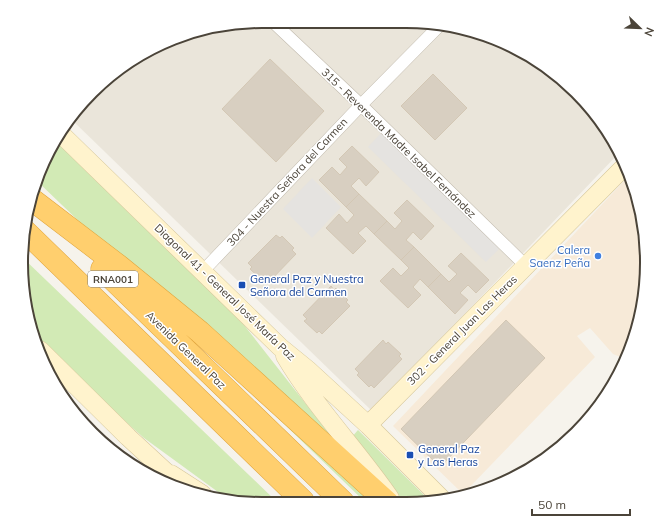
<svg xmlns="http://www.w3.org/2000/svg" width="668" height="525" font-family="Mulish,sans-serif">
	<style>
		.residential { fill: #eae5da }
		.commercial { fill: #f7ead8 }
		.green { fill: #d2eab5 }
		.parking { fill: #e5e3e0 }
		.building { fill: #d8cfc1; stroke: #d3c7b4 }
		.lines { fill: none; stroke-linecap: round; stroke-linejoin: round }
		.street-casing { stroke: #c2bbae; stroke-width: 13 }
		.secondary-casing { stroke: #d6c79b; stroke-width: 19 }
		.highway-casing { stroke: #e0a43c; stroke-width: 23 }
		.street { stroke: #fff; stroke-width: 12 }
		.secondary { stroke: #fff3cd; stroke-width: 18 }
		.highway { stroke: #ffcf6e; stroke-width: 22 }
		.shop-dot { fill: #3f7fe0; stroke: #fff; stroke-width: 1.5 }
		.transit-dot { fill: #1a4fb4; stroke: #fff; stroke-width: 1.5 }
		.labels { text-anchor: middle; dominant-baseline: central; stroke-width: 3; stroke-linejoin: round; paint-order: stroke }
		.shield { fill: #fff; stroke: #817c74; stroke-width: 1 }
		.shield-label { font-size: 10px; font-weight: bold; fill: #4b4439 }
		.street-label { font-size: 11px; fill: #4b4439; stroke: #fff }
		.shop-label { font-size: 11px; fill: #366cbe; stroke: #fff; text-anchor: end }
		.transit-label { font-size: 11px; fill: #164399; stroke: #fff; text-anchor: start }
		.rim { fill: none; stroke: #4b4439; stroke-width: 2 }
	</style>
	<rect width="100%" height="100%" fill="#f6f3ec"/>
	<path class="residential" d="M263,21L421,22L483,34L553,71L615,142L619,153L372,411L71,119L92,92L142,53L200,29Z"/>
	<path class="commercial" d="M627,178L645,231L639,325L623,358L613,354L590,328L577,336L595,357L463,494L393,426Z"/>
	<path class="green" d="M55,140L158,241L233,311L342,450L87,229L37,181Z
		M22,257L276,501L229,500L144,438L111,409L33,333L29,325L21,263Z
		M253,394L378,503L365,502Z
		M358,430L431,502L422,503H404L351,438Z"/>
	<path class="parking" d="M383,131L502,246L486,262L368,147Z
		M312,178L341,207L312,238L283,209Z"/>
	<path class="building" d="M270,59L324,111L276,162L222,109Z
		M433,74L467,108L435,140L401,106Z
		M352,146L379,172L366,186L359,178L351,186L359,194L346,207L319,180L332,167L340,175L347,167L339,159Z
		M359,194L387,221L374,234L366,226L358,233L366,241L353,254L326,228L339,214L347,223L354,215L346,207Z
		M407,200L434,226L421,240L413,232L406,240L414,247L401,260L374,234L387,221L395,229L402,221L394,213Z
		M276,235L280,238L282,236L294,248L292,250L296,254L268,283L265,279L263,281L250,269L252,267L248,263Z
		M414,247L441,274L428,287L420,279L413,287L421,295L408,308L380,281L393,268L401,276L409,268L401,260Z
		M461,253L489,280L476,293L468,285L460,293L468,300L455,314L428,287L441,274L449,282L457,274L448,266Z
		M331,286L334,290L336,288L348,300L346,302L350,306L322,334L319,331L317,333L304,321L307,319L303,315Z
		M506,320L545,358L440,467L401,429Z
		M383,340L386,344L388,342L401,354L399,356L402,359L374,388L371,385L369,387L357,375L359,373L355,369Z"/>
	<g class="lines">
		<defs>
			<path id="street" d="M272,21L361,105L526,266
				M203,271L361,105L440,25"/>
			<path id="secondary" d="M60,133L280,347L307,369L368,425L442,499
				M40,350L128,437L179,484
				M285,356C315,407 357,450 390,498
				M368,425L623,168
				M171,474L202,494"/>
			<path id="highway" d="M30,198L119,266L200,332L388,503
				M25,231L303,501
				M102,269L343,502"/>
		</defs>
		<use href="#street" class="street-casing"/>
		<use href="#secondary" class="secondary-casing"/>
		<use href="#highway" class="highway-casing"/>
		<use href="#street" class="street"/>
		<use href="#secondary" class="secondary"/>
		<use href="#highway" class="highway"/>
	</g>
	<circle class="shop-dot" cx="598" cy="256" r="4"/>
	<g class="transit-dot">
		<rect x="238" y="281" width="8" height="8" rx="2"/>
		<rect x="406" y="451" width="8" height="8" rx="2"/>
	</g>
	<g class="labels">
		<rect class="shield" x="88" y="271" width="50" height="16" rx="3"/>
		<g class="shield-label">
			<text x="113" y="279">RNA001</text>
		</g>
		<g class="street-label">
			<text transform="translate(399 143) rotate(44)">315 - Reverenda Madre Isabel Fernández</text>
			<text transform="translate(287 182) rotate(-47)">304 - Nuestra Señora del Carmen</text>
			<text transform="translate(225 292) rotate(44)">Diagonal 41 - General José María Paz</text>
			<text transform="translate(462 330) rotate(-45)">302 - General Juan Las Heras</text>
			<text transform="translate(186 350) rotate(44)">Avenida General Paz</text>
		</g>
		<g class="shop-label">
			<text x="590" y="250">Calera<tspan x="590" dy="13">Saenz Peña</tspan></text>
		</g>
		<g class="transit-label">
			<text x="250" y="279">General Paz y Nuestra<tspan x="250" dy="13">Señora del Carmen</tspan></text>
			<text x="418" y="449">General Paz<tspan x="418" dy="13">y Las Heras</tspan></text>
		</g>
	</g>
	<path d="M0 0H668V525H0ZM262 28H406A234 234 0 0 1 640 262V263A234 234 0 0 1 406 497H262A234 234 0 0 1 28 263V262A234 234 0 0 1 262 28Z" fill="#fff" fill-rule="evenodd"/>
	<path class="rim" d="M262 28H406A234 234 0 0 1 640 262V263A234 234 0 0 1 406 497H262A234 234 0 0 1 28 263V262A234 234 0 0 1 262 28Z"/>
	<g transform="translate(640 28) rotate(113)" stroke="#ffffff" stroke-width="3" paint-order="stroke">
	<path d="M0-3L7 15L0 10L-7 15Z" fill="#4b4439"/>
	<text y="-6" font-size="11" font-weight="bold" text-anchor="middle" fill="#4b4439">N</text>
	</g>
	<path d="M532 509v6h98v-6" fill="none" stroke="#4b4439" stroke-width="2"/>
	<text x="538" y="509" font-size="12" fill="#4b4439" stroke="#ffffff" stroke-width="3" paint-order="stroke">50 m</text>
</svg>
